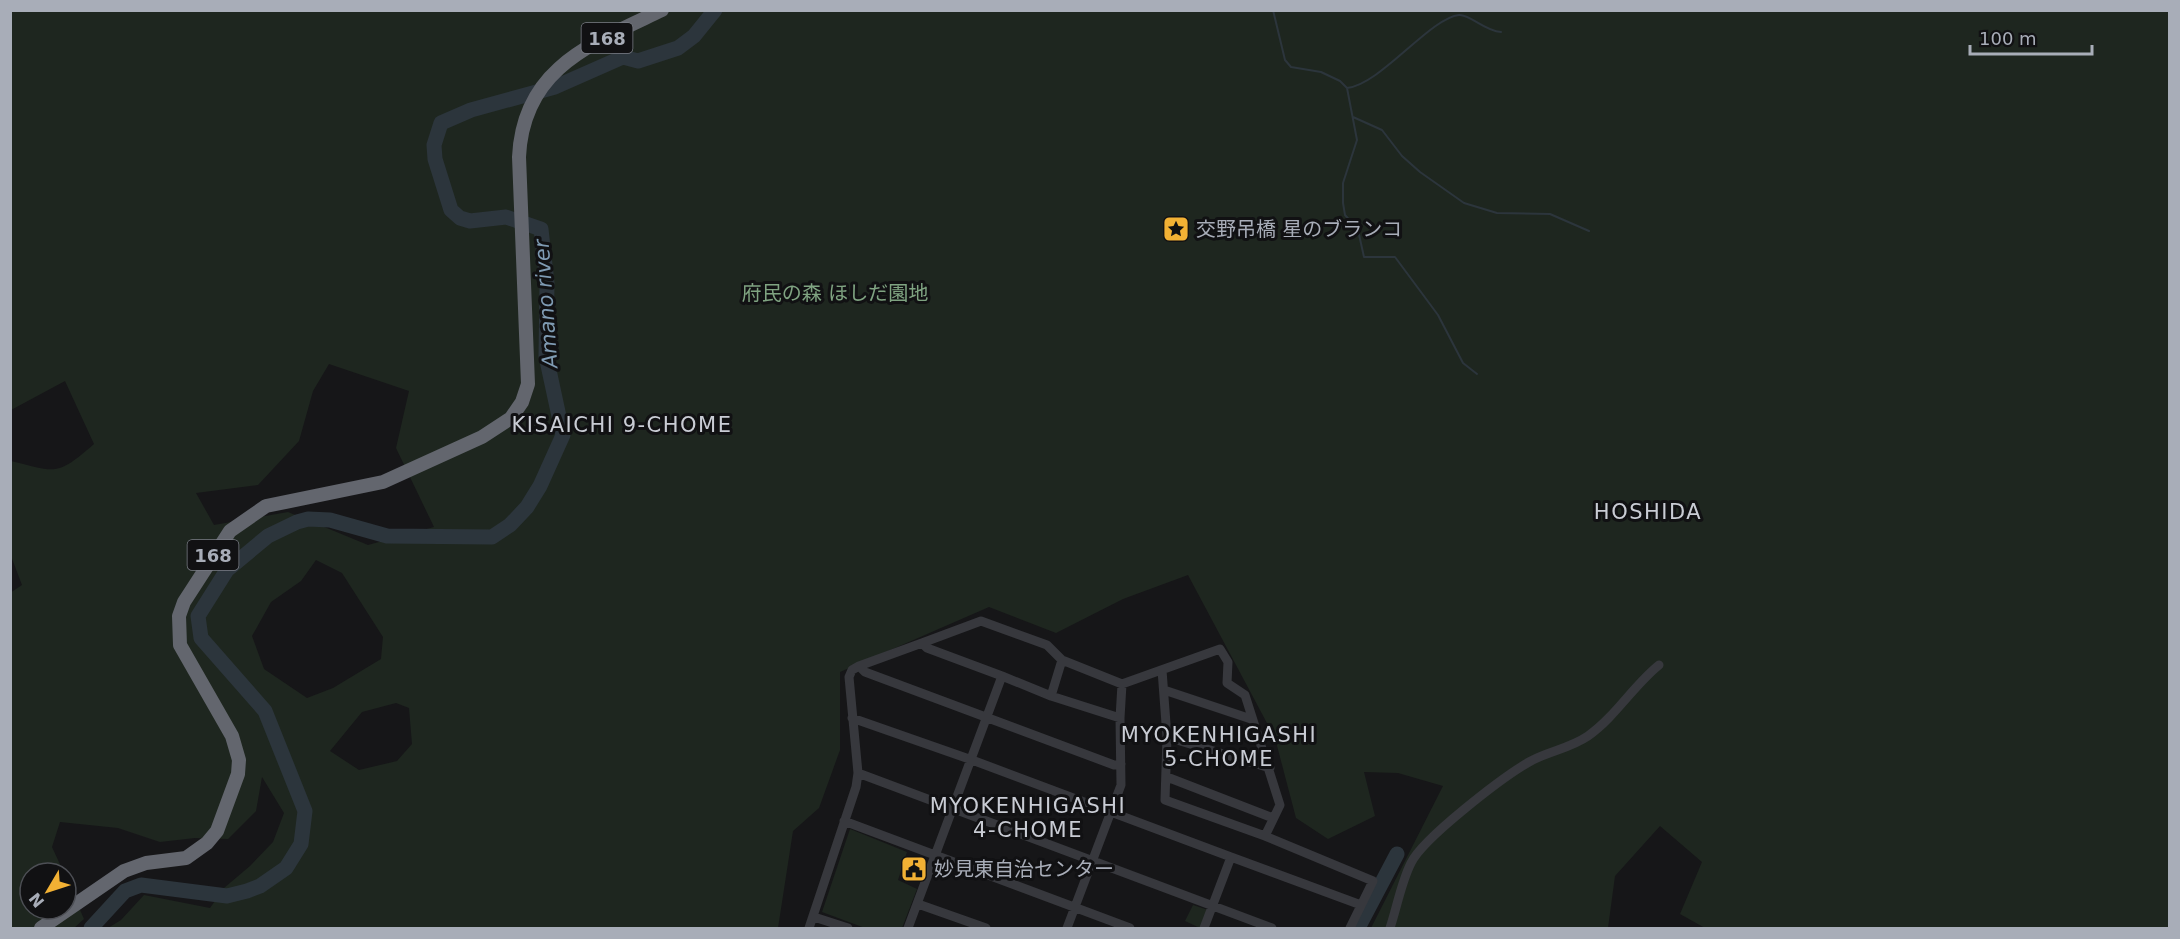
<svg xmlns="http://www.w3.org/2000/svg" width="2180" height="939" font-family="'DejaVu Sans','Noto Sans JP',sans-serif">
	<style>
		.green { fill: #1e261f; fill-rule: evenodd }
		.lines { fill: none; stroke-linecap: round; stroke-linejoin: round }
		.stream { stroke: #2c353c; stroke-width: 2 }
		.river { stroke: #2c353c; stroke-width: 15 }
		.minor { stroke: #37383d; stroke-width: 9 }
		.highway { stroke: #63666e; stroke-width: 14 }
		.labels { text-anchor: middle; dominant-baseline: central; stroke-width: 6; stroke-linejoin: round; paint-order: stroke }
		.shield { fill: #111113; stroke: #7b7e86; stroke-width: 1.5 }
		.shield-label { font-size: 18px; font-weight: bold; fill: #a8adb8 }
		.poi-label { font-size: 20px; fill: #a8adb8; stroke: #111113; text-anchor: start }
		.park-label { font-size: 20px; fill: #7fa381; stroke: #111113 }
		.water-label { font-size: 21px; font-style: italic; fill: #7f9bb3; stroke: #111113 }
		.neighbourhood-label { font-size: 21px; letter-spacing: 1.5px; fill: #c9ccd4; stroke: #111113 }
	</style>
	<rect width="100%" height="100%" fill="#161618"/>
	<path class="green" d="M10,11H2169V928H1705L1680,914L1702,862L1660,826L1615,876L1608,928H1371L1443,786L1398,773L1364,772L1375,816L1328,839L1296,818L1275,738L1188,575L1123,599L1056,633L989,607L840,672V750L819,808L793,831L778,928H108L121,920L144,895L210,908L224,888L250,866L273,842L284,813L262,777L256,811L228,839L195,838L160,842L118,828L60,822L52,847L64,873H30V909H66V878L84,919L74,928H11L10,593L22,585L11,556V461C57,472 56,477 94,444L65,381L11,410ZM329,364L409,391L396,448L434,527L368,545L288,512L214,525L196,493L258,485L299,441L313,391ZM316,560L342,573L383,637L381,659L333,688L307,698L264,669L252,636L271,602L301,581ZM396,703L409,708L412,744L397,761L359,770L330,751L362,712Z
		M850,829L907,852L898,880L917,889L902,928H865L822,912Z
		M1193,905L1208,910L1200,928L1185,921Z"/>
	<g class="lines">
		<path class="stream" d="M1273,10L1285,60L1291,67L1321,72L1340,81L1347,88L1357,140L1343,183V203L1345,215L1358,230L1364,257H1395L1438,315L1463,363L1477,374
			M1347,88C1380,85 1430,18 1459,15C1470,14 1484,31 1501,32
			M1353,117L1382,130L1402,156L1420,172L1464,203L1497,213L1550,214L1589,231"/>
		<path class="river" d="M91,928L125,891L141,885L227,896L247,891L260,886L286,868L301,844L305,811L265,711L201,638L198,616L227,570L268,536L297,522L308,519L330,520L387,536L492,537L510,525L527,507L540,486L563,435L546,356L547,283L541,229L506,217L470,221L460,218L451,210L435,159L434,145L441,123L471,110L555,87L623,57L638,61L678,48L694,36L715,10
			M1358,928L1397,854"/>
		<path class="minor" d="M922,643L981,621L1047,645L1062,660L1122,684L1220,649L1228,662L1227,683L1245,695L1280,805L1265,836L1373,881L1350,928
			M859,666L865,672L1114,765L1121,764
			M1162,670L1167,737L1165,800L1265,836
			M1002,676L1051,696L1062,660
			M1164,690L1251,719
			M1051,696L1120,718L1122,684
			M852,718L972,760L1231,857L1204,928
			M1167,737L1270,768
			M858,773L1272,928
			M1167,777L1273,818
			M844,821L1130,928
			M1231,857L1361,905
			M918,904L986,928
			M814,917L848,928
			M809,928L856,787L858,773L849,677L852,670L859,666L922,643L927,648L1002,676L908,928
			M1067,928L1121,785L1120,718
			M1390,928C1397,907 1401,883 1411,863C1423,838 1503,777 1529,762C1548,751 1569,749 1588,736C1616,716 1633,686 1659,665"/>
		<path class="highway" d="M41,928L124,871L146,863L186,858L207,843L217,831L238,774L239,760L232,736L180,645L179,616L184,602L230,531L266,506L383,482L482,437L511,418L522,402L528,384L519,157C523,68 591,44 662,10"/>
	</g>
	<defs>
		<symbol id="sight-square" viewBox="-11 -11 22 22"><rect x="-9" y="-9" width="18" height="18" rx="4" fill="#f2b134" stroke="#111113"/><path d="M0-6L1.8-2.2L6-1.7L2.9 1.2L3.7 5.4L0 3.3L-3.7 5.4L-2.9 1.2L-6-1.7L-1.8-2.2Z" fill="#111"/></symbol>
		<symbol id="civic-square" viewBox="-11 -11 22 22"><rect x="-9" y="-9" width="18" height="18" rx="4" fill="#f2b134" stroke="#111113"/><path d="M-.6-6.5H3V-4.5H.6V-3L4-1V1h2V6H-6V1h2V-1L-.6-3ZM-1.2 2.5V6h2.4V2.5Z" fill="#111"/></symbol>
	</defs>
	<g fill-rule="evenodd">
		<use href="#sight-square" x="1161" y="214" width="30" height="30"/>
		<use href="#civic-square" x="899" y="854" width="30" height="30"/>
	</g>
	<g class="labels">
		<g class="shield">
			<rect x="581.5" y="23" width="51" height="30" rx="4.5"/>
			<rect x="187.5" y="540" width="51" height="30" rx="4.5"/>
		</g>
		<g class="shield-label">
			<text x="607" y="38">168</text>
			<text x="213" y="555">168</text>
		</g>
		<g class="poi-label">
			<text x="1196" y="229">交野吊橋 星のブランコ</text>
			<text x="934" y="869">妙見東自治センター</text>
		</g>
		<g class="park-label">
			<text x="835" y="293">府民の森 ほしだ園地</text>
		</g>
		<g class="water-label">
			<text transform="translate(546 304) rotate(-94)">Amano river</text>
		</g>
		<g class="neighbourhood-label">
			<text x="622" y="425">KISAICHI 9-CHOME</text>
			<text x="1648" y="512">HOSHIDA</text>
			<text x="1219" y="735">MYOKENHIGASHI<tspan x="1219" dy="24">5-CHOME</tspan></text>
			<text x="1028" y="806">MYOKENHIGASHI<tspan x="1028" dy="24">4-CHOME</tspan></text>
		</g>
	</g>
	<rect width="2180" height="939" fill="none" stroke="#a8adb8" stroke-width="24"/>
	<g transform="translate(48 891) rotate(231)"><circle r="28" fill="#111113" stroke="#4d4f55" stroke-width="1.5"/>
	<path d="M0-4.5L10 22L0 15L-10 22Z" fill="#f2b134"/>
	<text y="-9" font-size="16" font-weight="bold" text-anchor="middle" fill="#a8adb8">N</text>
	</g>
	<path d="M1970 45v9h122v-9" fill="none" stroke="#a8adb8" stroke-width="3"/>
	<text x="1979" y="45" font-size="18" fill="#a8adb8" stroke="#111113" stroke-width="4.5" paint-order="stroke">100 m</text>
</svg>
